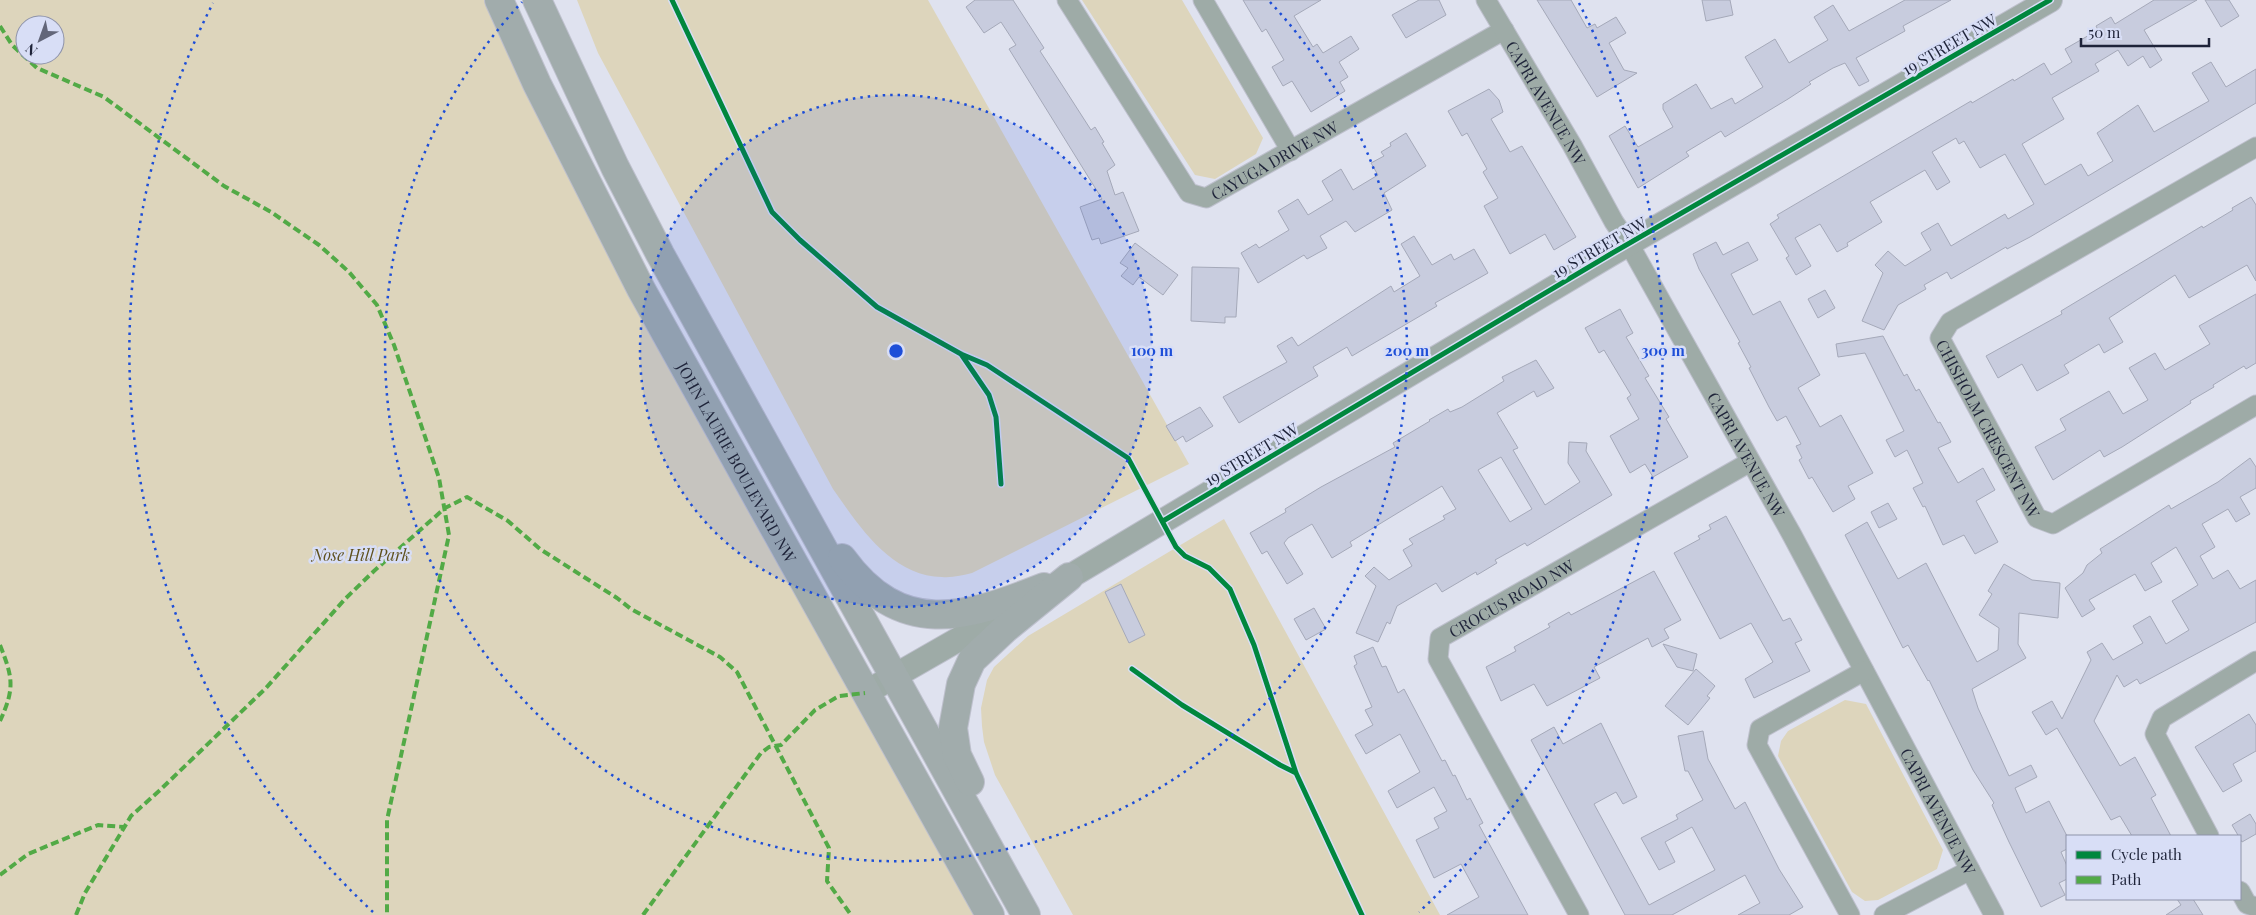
<svg xmlns="http://www.w3.org/2000/svg" width="2256" height="915" font-family="'Playfair Display',serif">
	<style>
		.green { fill: #ddd5bc; fill-rule: evenodd }
		.building { fill: #c8ccde; stroke: #a5a9b9; fill-rule: evenodd }
		.lines { fill: none; stroke-linecap: round; stroke-linejoin: round }
		.minor-casing { stroke: #bec0cd; stroke-width: 21 }
		.tertiary-casing { stroke: #bec0cd; stroke-width: 26 }
		.primary-casing { stroke: #bec0cd; stroke-width: 30 }
		.minor { stroke: #9eaba7; stroke-width: 19 }
		.tertiary { stroke: #9eaba7; stroke-width: 24 }
		.primary { stroke: #a1acac; stroke-width: 28 }
		.quiet { stroke: #52aa46; stroke-width: 4; stroke-dasharray: 8 4; stroke-linecap: butt }
		.cycleway-casing { stroke: #d8def6; stroke-width: 8 }
		.cycleway { stroke: #00873e; stroke-width: 5 }
		.ring { fill: none; stroke: #1d4ed8; stroke-width: 2.5; stroke-dasharray: 2.5 5 }
		.labels { text-anchor: middle; dominant-baseline: central; stroke-width: 5; stroke-linejoin: round; paint-order: stroke }
		.street-label { font-size: 16px; fill: #1e2339; stroke: #d8def6 }
		.park-label { font-size: 16px; font-style: italic; fill: #5f511e; stroke: #d8def6 }
		.centre { fill: #1d4ed8; stroke: #d8def6; stroke-width: 2.5 }
		.ring-label { font-size: 15px; text-anchor: middle; font-weight: bold; fill: #1d4ed8; stroke: #d8def6; stroke-width: 5; stroke-linejoin: round; paint-order: stroke }
	</style>
	<rect width="100%" height="100%" fill="#dfe2ef"/>
	<path class="green" d="M0,0H488L550,143L703,427L978,915H0ZM25,25H55V55H25Z
		M577,0H928L1189,464L972,573C963,575 952,578 942,577C891,576 859,526 833,489L598,53Z
		M1082,0H1182L1263,138L1256,154L1215,179L1195,175Z
		M1224,519L1440,915H1073L995,775L984,742L982,726L981,708L987,680L994,667L1028,636Z
		M1845,700L1866,704L1943,850L1937,869L1878,900L1865,901L1852,892L1778,756L1781,741L1788,731Z"/>
	<path class="building" d="M975,0H1013L1044,48L1040,51L1055,74L1091,130L1095,127L1104,142L1102,143L1115,165L1107,171L1115,195L1123,192L1139,231L1101,244L1099,238L1092,240L1080,207L1102,199L1009,49L1016,45L1001,22L984,33L966,7Z
		M1243,0H1321L1294,16L1313,47L1317,44L1323,53L1351,36L1359,49L1339,62L1348,77L1340,82L1345,91L1311,112L1292,81L1283,86L1272,67L1284,60L1266,29L1262,32Z
		M1419,0H1439L1446,15L1406,38L1392,15Z
		M1537,0H1571L1587,28L1595,24L1597,28L1616,17L1626,33L1609,43L1624,70L1637,73L1597,97Z
		M1702,0H1730L1733,15L1706,21Z
		M1905,0H1951L1903,26L1905,31L1856,58L1869,81L1859,86L1845,63L1833,68L1809,82L1811,84L1788,99L1725,137L1721,131L1686,152L1689,156L1638,188L1609,136L1625,126L1638,147L1673,127L1663,109V104L1696,84L1711,109L1732,98L1735,104L1763,87L1745,57L1775,39L1789,63L1828,40L1814,17L1833,5L1849,31Z
		M2154,0H2197L2144,30L2162,60L2150,68L2143,56L2128,66L2118,50L2095,64L2099,71L2052,98L2064,119L2022,144L2045,185L2081,164L2088,176L2113,161L2097,133L2138,105L2154,132L2209,101L2192,73L2211,62L2226,87L2256,69V103L2030,237L2007,249L2006,247L1951,279L1947,272L1924,285L1926,289L1898,305L1884,330L1862,321L1883,273L1875,265L1888,251L1905,266L1931,250L1921,233L1938,223L1951,246L2005,214L2008,219L2034,204L2005,154L1980,168L1964,141L1959,144L1956,138L1932,152L1950,182L1937,190L1925,170L1870,202L1882,222L1847,243L1848,246L1837,252L1820,224L1795,238L1811,266L1796,275L1786,258L1789,256L1770,224L1779,218L1777,215L1971,101L1972,103L2013,79L2014,81L2044,63L2051,75L2072,62L2065,49L2098,30L2096,26L2111,17L2115,24Z
		M2205,0H2229L2239,16L2221,27Z
		M1489,89L1499,100L1503,112L1491,119L1510,152L1522,146L1576,237L1554,250L1545,234L1510,254L1484,206L1498,198L1483,172L1487,169L1467,133L1462,136L1448,111Z
		M1406,133L1426,166L1384,193L1392,210L1355,232L1346,221L1320,236L1327,248L1307,259L1304,255L1258,283L1241,253L1256,244L1259,248L1289,230L1278,211L1298,199L1308,215L1333,200L1322,181L1341,169L1353,190L1378,175L1371,163L1384,156L1381,152L1391,146L1390,143Z
		M2251,197L2256,205V281L2247,265L2189,298L2175,275L2109,318L2123,342L2104,353L2099,344L2064,365L2069,373L2037,391L2022,364L1998,378L1986,356L2062,314L2061,311L2202,226L2203,228L2233,210L2232,208Z
		M1414,236L1432,265L1451,254L1454,260L1474,249L1488,273L1435,303L1437,306L1352,356L1347,347L1313,367L1318,376L1239,423L1223,397L1287,362L1277,346L1292,337L1298,346L1391,286L1394,292L1420,276L1401,244Z
		M1716,242L1723,255L1748,242L1758,260L1731,274L1753,315L1780,301L1820,375L1798,388L1820,427L1841,415L1873,473L1848,486L1855,499L1833,512L1812,477L1809,479L1799,460L1802,458L1796,446L1801,444L1786,416L1777,421L1769,407L1749,368L1751,367L1738,343L1740,342L1699,269L1693,254Z
		M1135,243L1178,275L1163,295L1139,277L1133,285L1121,276L1128,268L1120,263Z
		M1192,267L1239,268L1236,317H1225V323L1191,321Z
		M1825,290L1835,308L1818,318L1808,299Z
		M2256,294V363L2246,369L2244,366L2213,385L2214,387L2190,401L2191,403L2122,447L2104,457L2100,450L2053,480L2035,447L2066,430L2060,419L2109,391L2123,414L2148,400L2129,368L2155,353L2165,370L2191,355L2210,344L2199,326Z
		M1620,309L1633,333L1626,337L1649,376L1645,378L1669,417L1666,419L1688,457L1653,477L1645,464L1630,473L1610,436L1639,419L1627,398L1631,395L1604,350L1599,353L1585,328Z
		M1883,336L1904,376L1907,374L1916,391L1919,389L1938,423L1940,422L1951,442L1938,448L1958,483L1983,468L1995,490L1976,501L1998,542L1975,554L1964,535L1943,545L1925,506L1923,507L1913,488L1923,483L1907,450L1895,457L1886,440L1904,431L1865,353L1838,357L1836,344Z
		M1536,360L1554,388L1537,397L1534,391L1497,413L1518,448L1513,450L1545,505L1580,482L1568,463L1569,442L1587,443L1586,451L1612,495L1527,546L1525,543L1495,560L1497,563L1477,575L1476,572L1442,592L1436,583L1397,606L1390,624L1387,622L1378,642L1356,633L1376,586L1365,576L1374,567L1389,580L1412,566L1403,550L1413,544L1409,539L1445,519L1443,516L1456,509L1442,486L1350,542L1352,546L1332,558L1312,524L1288,538L1284,543L1303,574L1287,584L1267,551L1262,554L1250,533L1286,512L1285,509L1321,487L1395,447L1393,443L1430,421L1429,420L1448,409L1450,412L1462,407L1504,381L1502,377ZM1501,457L1532,509L1510,522L1478,470Z
		M1200,407L1213,426L1186,442L1183,436L1175,441L1166,426Z
		M2250,458L2256,467V488L2240,497L2250,514L2236,522L2228,509L2202,524L2215,547L2200,556L2213,579L2228,570L2240,589L2256,580V622L2140,684L2137,679L2124,687L2117,675L2094,721L2120,766L2135,757L2156,795L2151,798L2171,836H2132L2120,816L2111,820L2057,728L2046,735L2032,712L2052,701L2062,719L2091,660L2087,652L2102,643L2113,660L2143,643L2133,626L2150,616L2166,644L2189,630L2172,601L2198,585L2176,547L2151,563L2162,582L2145,591L2135,574L2089,600L2095,609L2082,617L2065,588L2083,573L2087,565L2102,553L2100,549L2169,505L2171,509L2218,482Z
		M1888,503L1897,519L1879,528L1871,512Z
		M1726,516L1783,621L1790,618L1802,640L1795,643L1810,671L1754,698L1745,679L1773,662L1751,623L1720,639L1674,553L1700,539L1698,536L1711,529L1709,525Z
		M1867,522L1898,579L1926,563L1977,662L1998,650L1999,628L1979,615L1992,594L1988,591L2004,564L2032,580L2060,583L2058,618L2019,613L2018,644L2026,658L1972,689L1978,708L2009,776L2031,765L2037,777L2015,788L2026,813L2049,801L2067,836V849L2061,852L2067,866V879L2059,883L2065,895L2041,907L2009,842L1992,805L1994,803L1973,770L1929,680L1928,681L1908,645L1903,648L1845,535Z
		M1654,571L1681,620L1664,629L1669,638L1652,647L1648,638L1594,667L1600,678L1547,706L1534,684L1501,701L1486,667L1516,651L1514,647L1550,627L1548,624L1569,612L1571,615Z
		M1121,584L1145,635L1129,643L1105,592Z
		M1314,608L1326,629L1306,640L1294,619Z
		M1663,644L1697,654L1693,671L1677,667Z
		M1373,647L1382,667L1386,666L1398,693L1404,689L1442,761L1445,760L1453,776L1455,775L1467,800L1470,798L1483,823L1479,825L1528,915H1447L1479,897L1461,864L1434,878L1416,840L1439,828L1434,818L1447,811L1434,787L1397,808L1388,791L1420,772L1400,734L1366,754L1355,735L1373,725L1365,710L1372,707L1354,666L1357,664L1354,656Z
		M1696,669L1715,686L1707,696L1710,698L1688,725L1665,706Z
		M2249,714L2256,725V751L2233,764L2242,781L2223,792L2195,747Z
		M1601,723L1637,797L1623,804L1616,792L1594,804L1649,905L1715,870L1692,827L1665,842L1675,862L1659,870L1641,838L1678,819L1676,815L1703,800L1688,771H1685L1678,736L1703,731L1708,759L1735,809L1745,802L1779,869L1803,907L1789,915H1738L1760,903L1745,875L1672,915H1625L1531,740L1554,727L1563,744Z
		M2250,814L2256,824V834L2242,842L2232,825Z
		M2177,899H2193L2203,915H2166L2181,905Z"/>
	<g class="lines">
		<defs>
			<g id="minor">
				<path id="s1" d="M1067,0L1189,193L1206,198L1504,30"/>
				<path d="M1203,0L1291,151"/>
				<path id="s2" d="M1486,0L1572,145L1614,222L1629,244L1792,535L1994,915"/>
				<path id="s3" d="M2256,147L1950,322L1940,338L2037,518L2053,524L2256,405"/>
				<path d="M2209,836L2155,734L2162,718L2256,661"/>
				<path d="M2240,891L2247,904L2256,907"/>
				<path id="s4" d="M1579,915L1438,659L1440,638L1750,462"/>
				<path d="M1850,915L1757,745L1760,729L1864,671"/>
				<path d="M1884,915L1970,870"/>
			</g>
			<path id="tertiary" d="M1054,586L1609,255L2050,0
				M865,693L1022,603"/>
			<g id="primary">
				<path id="s5" d="M499,0L537,84L641,289L990,915"/>
				<path d="M537,0L615,167L660,254L1026,915"/>
				<path d="M842,558C901,639 965,618 1044,587"/>
				<path d="M970,782L957,755L953,728L961,684L972,660L1005,629L1069,577"/>
			</g>
		</defs>
		<use href="#minor" class="minor-casing"/>
		<use href="#tertiary" class="tertiary-casing"/>
		<use href="#primary" class="primary-casing"/>
		<use href="#minor" class="minor"/>
		<use href="#tertiary" class="tertiary"/>
		<use href="#primary" class="primary"/>
		<path class="quiet" d="M0,26L12,45L37,68L104,97L224,186L271,212L319,245L349,272L377,305L394,345L439,478L449,535L387,820V915
			M0,645C13,678 15,688 0,721
			M0,875L28,854L98,825L124,827
			M76,915L85,893L131,816L159,791L266,688L345,599L374,571L445,508L467,497L508,521L540,549L617,598L631,609L720,657L737,672L829,848L827,881L851,915
			M643,915L761,753L769,747L781,745L815,710L839,696L865,693"/>
		<defs>
			<path id="cycleway" d="M672,0L772,212L800,240L877,307L961,354L987,365L1128,458L1176,547L1185,556L1209,568L1230,589L1254,645L1296,773L1362,915
				M961,354L989,395L996,417L1001,484
				M1163,521L1609,255L2050,0
				M1132,669L1182,705L1280,765L1296,773"/>
		</defs>
		<use href="#cycleway" class="cycleway-casing"/>
		<use href="#cycleway" class="cycleway"/>
	</g>
	<circle cx="896" cy="351" r="256" fill="#1d4ed8" fill-opacity=".12"/>
	<g class="ring">
		<circle cx="896" cy="351" r="256"/>
		<path d="M1270 2A511 511 0 1 1 522 2"/>
		<path d="M373 912A767 767 0 0 1 213 3M1579 3A767 767 0 0 1 1419 912"/>
	</g>
	<g class="labels">
		<g class="street-label">
			<text transform="translate(1949 44) rotate(-30)">19 STREET NW</text>
			<text stroke="none"><textPath href="#s2" startOffset="119">CAPRI AVENUE NW</textPath></text>
			<text stroke="none"><textPath href="#s1" startOffset="324">CAYUGA DRIVE NW</textPath></text>
			<text transform="translate(1599 247) rotate(-30)">19 STREET NW</text>
			<text stroke="none"><textPath href="#s3" startOffset="474">CHISHOLM CRESCENT NW</textPath></text>
			<text transform="translate(1251 454) rotate(-31)">19 STREET NW</text>
			<text stroke="none"><textPath href="#s2" startOffset="524">CAPRI AVENUE NW</textPath></text>
			<text stroke="none"><textPath href="#s5" startOffset="520">JOHN LAURIE BOULEVARD NW</textPath></text>
			<text stroke="none"><textPath href="#s4" startOffset="395">CROCUS ROAD NW</textPath></text>
			<text stroke="none"><textPath href="#s2" startOffset="929">CAPRI AVENUE NW</textPath></text>
		</g>
		<g class="park-label">
			<text x="361" y="554">Nose Hill Park</text>
		</g>
	</g>
	<circle cx="896" cy="351" r="8" class="centre"/>
	<g class="ring-label">
		<text x="1152" y="356">100 m</text>
		<text x="1407" y="356">200 m</text>
		<text x="1663" y="356">300 m</text>
	</g>
	<rect x="2066" y="835" width="175" height="65" fill="#d8def6" stroke="#8e93aa"/>
	<rect x="2076" y="851" width="25" height="8" fill="#00873e" stroke="#8e93aa"/>
	<text x="2111" y="860" font-size="15" fill="#1e2339">Cycle path</text>
	<rect x="2076" y="876" width="25" height="8" fill="#52aa46" stroke="#8e93aa"/>
	<text x="2111" y="885" font-size="15" fill="#1e2339">Path</text>
	<g transform="translate(40 40) rotate(221)"><circle r="24" fill="#d8def6" stroke="#8e93aa"/>
	<path d="M0-4L9 19L0 12L-9 19Z" fill="#626679"/>
	<text y="-8" font-size="14" font-weight="bold" text-anchor="middle" fill="#1e2339">N</text>
	</g>
	<path d="M2081 38v8h128v-8" fill="none" stroke="#1e2339" stroke-width="2.5"/>
	<text x="2088" y="38" font-size="15" fill="#1e2339" stroke="#d8def6" stroke-width="4" paint-order="stroke">50 m</text>
</svg>
